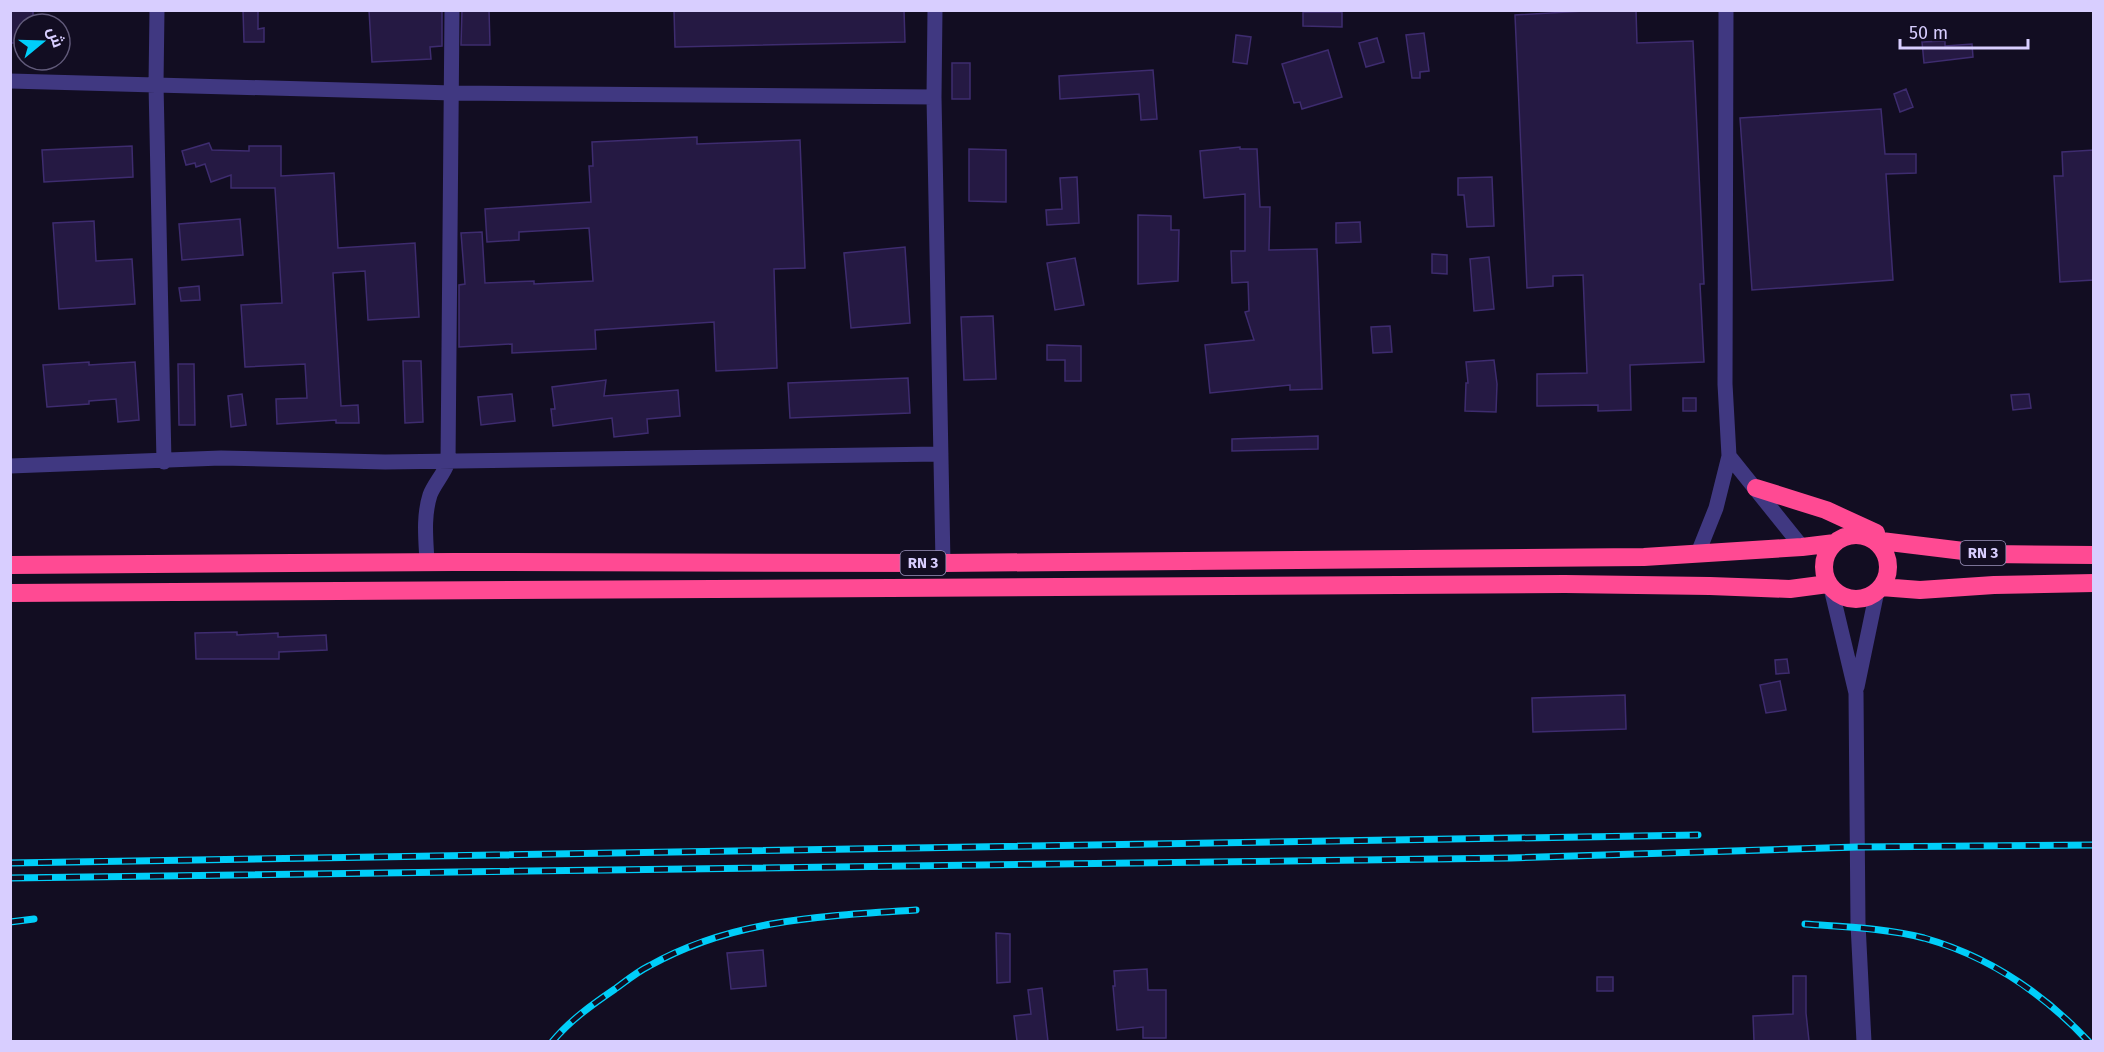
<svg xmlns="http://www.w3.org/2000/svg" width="2104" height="1052" font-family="'Fira Sans',Cairo,sans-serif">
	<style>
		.building { fill: #251943; stroke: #3e2c6f; stroke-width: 1.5 }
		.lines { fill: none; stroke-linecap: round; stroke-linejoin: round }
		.minor { stroke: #403881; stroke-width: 15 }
		.highway { stroke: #ff4a93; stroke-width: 18 }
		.rail-casing { stroke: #00cef9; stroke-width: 7 }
		.rail { stroke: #120d22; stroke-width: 4.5; stroke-dasharray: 14; stroke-linecap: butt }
		.labels { text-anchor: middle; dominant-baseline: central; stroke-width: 4.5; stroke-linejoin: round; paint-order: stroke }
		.shield { fill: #120d22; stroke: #9d94bd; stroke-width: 1.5 }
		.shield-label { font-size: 15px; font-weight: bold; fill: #d8ceff }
	</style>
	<rect width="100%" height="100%" fill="#120d22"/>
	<path class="building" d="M10,10H33V24H24V43H10Z
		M243,10H258V29L264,28V42H244Z
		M369,10H442V46L430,47L431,59L372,62Z
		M462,10H489L490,45H461Z
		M674,10H904L905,42L675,47Z
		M1602,10H1636L1637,43L1693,41L1704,284H1700L1704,362L1630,365L1631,410L1598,411V405L1537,406V374L1587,373L1583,275L1553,276V286L1527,288L1515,15Z
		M1303,12H1342V27L1303,26Z
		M1424,33L1429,71L1420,72V78H1412L1406,35Z
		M1236,35L1251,37L1247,64L1233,62Z
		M1377,38L1384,62L1366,67L1359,43Z
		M1945,41V46L1972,44L1973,57L1924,63L1922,42Z
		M1328,50L1342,97L1302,109L1300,102L1294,103L1282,64Z
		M952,63H970V99H952Z
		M1153,70L1157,119L1141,120L1139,94L1060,99L1059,76Z
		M1906,89L1913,107L1900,112L1894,94Z
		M1881,109L1885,154H1916V173L1886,174L1893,280L1752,290L1740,118Z
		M697,137V144L800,140L805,268L774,269L777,368L716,371L714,322L595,330L596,349L512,353V344L459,347V285L465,284L461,233L482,232L485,283L534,281V284L593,281L589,228L519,232V240L487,242L485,209L591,202L589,166H593L592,142Z
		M209,143L212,150L249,151V146H281V176L334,173L338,248L415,243L419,317L368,320L365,271L333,273L341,406L358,405L359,423H336V420L277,424L276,399L307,398L305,364L245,367L241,305L282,303L275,188H231V175L211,182L205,164L196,167L195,163L186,165L182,151Z
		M132,146L133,177L44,182L42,150Z
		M1240,147V149H1257L1260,207H1270L1269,250L1317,249L1322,389L1290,390V385L1210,393L1205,345L1254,340L1245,312L1249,311L1248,282L1232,283L1231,251H1245V194L1204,198L1200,151Z
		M969,149L1006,150V202L969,201Z
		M2094,150V280L2060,282L2054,176H2063L2062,152Z
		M1077,177L1079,223L1047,225L1046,210L1062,209L1060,178Z
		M1492,177L1494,226L1467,227L1464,195H1458V178Z
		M1138,215L1171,216V230H1179L1178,281L1138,284Z
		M240,219L243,255L182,260L179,224Z
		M94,221L96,261L132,259L135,304L59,309L53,223Z
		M1360,222L1361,242L1336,243V223Z
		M905,247L910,323L851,328L844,253Z
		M1432,254L1447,255V274L1432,273Z
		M1489,257L1494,309L1474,311L1470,259Z
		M1075,258L1084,305L1055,310L1047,263Z
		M199,286L200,300L181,301L179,288Z
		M993,316L996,379L964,380L961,317Z
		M1390,326L1392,352L1373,353L1371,327Z
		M1047,345L1081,346V381H1065V360H1047Z
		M1494,360L1497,384L1496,412L1465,411L1466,383H1468L1466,362Z
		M403,361H421L423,422L405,423Z
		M89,362V365L135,362L139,420L118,422L116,399L89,401V404L47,407L43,365Z
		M178,364H194L195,425H179Z
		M908,378L910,413L790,418L788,383Z
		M606,380L604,396L678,390L680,416L647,419L648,433L614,437L612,418L553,426L551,409H555L552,387Z
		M242,394L246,425L231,427L228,396Z
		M512,394L515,421L481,425L478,397Z
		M2029,394L2031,408L2013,410L2011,395Z
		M1683,398H1696V411H1683Z
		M1318,436V449L1232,451V439Z
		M237,632V635L278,633V637L326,635L327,650L279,652V659H196L195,633Z
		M1787,659L1789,673L1776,674L1775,660Z
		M1780,681L1786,710L1766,713L1760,685Z
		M1625,695L1626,729L1533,732L1532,698Z
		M996,933L1010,934V982L997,983Z
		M763,950L766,986L731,989L727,953Z
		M1147,969L1148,990H1166V1038H1143V1027L1117,1030L1113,986H1115L1114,971Z
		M1793,976H1806V1013L1809,1041H1754L1753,1016L1793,1014Z
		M1597,977H1613V991H1597Z
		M1042,988L1048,1041H1017L1014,1016L1031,1014L1028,990Z"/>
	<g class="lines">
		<path class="minor" d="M157,10L156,84L164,462
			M935,10L934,97L943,563
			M10,81L453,93L934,97
			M1729,456L1802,547
			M10,466L221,458L385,462L941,454
			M1698,553L1716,508L1729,456L1725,384L1726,10
			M427,562C426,540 423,517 430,495C434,484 444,474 448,462L452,10
			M1831,588L1856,693L1858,924L1864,1042
			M1857,687L1877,591"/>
		<path class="highway" d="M1756,488L1826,510L1876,533
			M1824 567a32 32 0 1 1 64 0a32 32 0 1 1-64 0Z
			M1873,540L1988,554L2094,555
			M10,565L453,562L943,563L1644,557L1802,547L1835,543
			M1881,587L1920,590L1994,585L2094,583
			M10,593L1565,584L1710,586L1790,589L1828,584"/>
		<defs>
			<path id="rail" d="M10,863L1698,835
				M10,878L1511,858L1857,847L2094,845
				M10,922L34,919
				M1805,924C1844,927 1885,928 1924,938C1988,956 2044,994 2089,1042
				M552,1042C569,1021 593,1004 615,989C626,981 637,972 649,966C733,919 823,916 916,910"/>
		</defs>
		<use href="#rail" class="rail-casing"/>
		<use href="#rail" class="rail"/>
	</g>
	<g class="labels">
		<g class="shield">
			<rect x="1960.5" y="541" width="45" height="24" rx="4.5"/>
			<rect x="900.5" y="551" width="45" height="24" rx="4.5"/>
		</g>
		<g class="shield-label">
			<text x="1983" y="553">RN 3</text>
			<text x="923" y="563">RN 3</text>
		</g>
	</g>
	<rect width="2104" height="1052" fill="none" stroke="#d8ceff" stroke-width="24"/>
	<g transform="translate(42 42) rotate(71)"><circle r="28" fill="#120d22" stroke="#615a7a" stroke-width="1.5"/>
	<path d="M0-4.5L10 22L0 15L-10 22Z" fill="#00cef9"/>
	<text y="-9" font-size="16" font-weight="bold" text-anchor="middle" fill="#d8ceff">ش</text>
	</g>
	<path d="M1900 39v9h128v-9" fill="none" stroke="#d8ceff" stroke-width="3"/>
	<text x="1909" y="39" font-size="18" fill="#d8ceff" stroke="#120d22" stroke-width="4.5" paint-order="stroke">50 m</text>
</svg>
